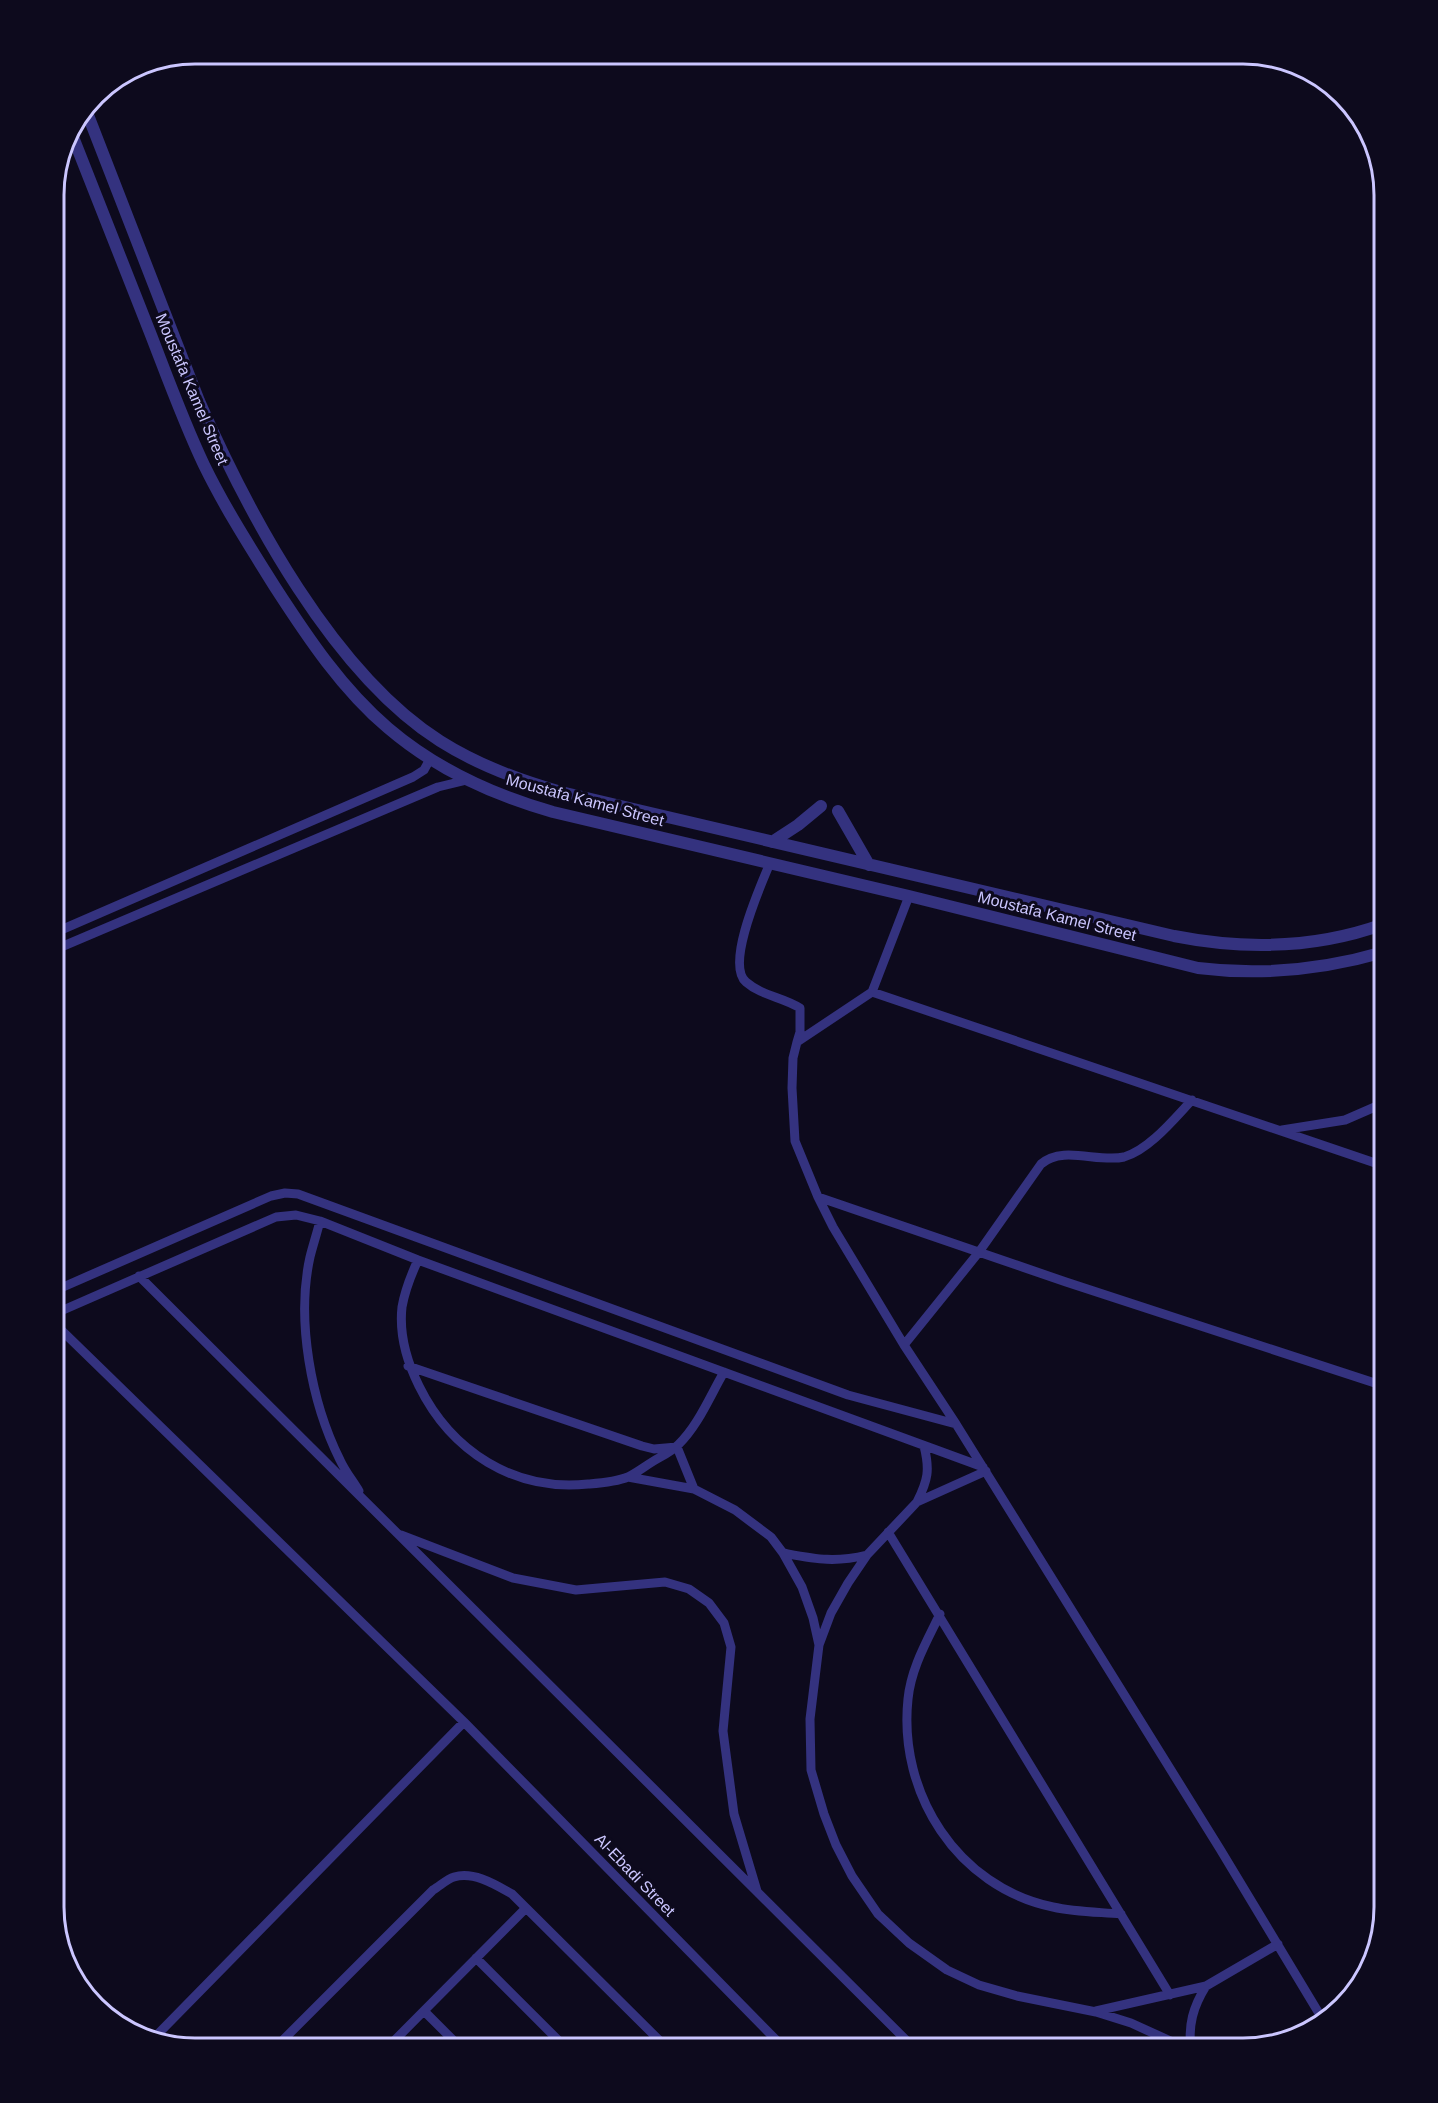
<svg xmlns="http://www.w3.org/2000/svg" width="1438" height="2103" font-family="Helvetica,sans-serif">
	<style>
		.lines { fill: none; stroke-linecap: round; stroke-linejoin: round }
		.minor { stroke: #34327f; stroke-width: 9 }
		.tertiary { stroke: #34327f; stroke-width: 12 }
		.labels { text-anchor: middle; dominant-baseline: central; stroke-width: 6; stroke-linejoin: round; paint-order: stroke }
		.street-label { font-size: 16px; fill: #cbc6ff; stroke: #0d0a1d }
		.rim { fill: none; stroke: #cbc6ff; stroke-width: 3 }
	</style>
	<rect width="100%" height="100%" fill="#0d0a1d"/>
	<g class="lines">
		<path class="minor" d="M770,863C761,885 725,964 746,982C762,996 783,997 800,1008V1032L797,1042
			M909,896L872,992L797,1042L793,1058L792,1088L795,1141L818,1197L833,1227L904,1345L956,1424L1220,1849L1323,2020
			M54,933L413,777L424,770L430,759
			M54,950L438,787L467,780
			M872,992L1384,1166
			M1282,1130L1345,1120L1384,1103
			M818,1197L1066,1282L1384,1386
			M320,1221C317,1233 313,1245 310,1257C296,1320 311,1402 340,1460C345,1471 353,1481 359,1491
			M418,1260C411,1275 405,1290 402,1307C399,1334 407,1362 419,1386C451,1451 514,1492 588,1484C601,1483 616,1482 628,1477C636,1473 644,1467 652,1462C660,1457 671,1452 678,1445C698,1426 710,1396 724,1372
			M139,1276L915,2049
			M54,1291L271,1196L285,1193L298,1194L848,1395L956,1424
			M54,1314L276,1217L296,1215L320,1221L418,1260L983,1467
			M54,1323L464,1722L785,2049
			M904,1345L979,1252L1041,1164C1063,1145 1098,1163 1124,1157C1149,1150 1174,1119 1192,1100
			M408,1366L642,1446L654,1449L677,1447L694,1489
			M628,1477L694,1489L735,1510L771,1537L783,1553L802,1587L813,1618L819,1645L810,1719L811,1770L824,1814L836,1845L852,1876L878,1914L909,1943L947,1970L979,1985L1017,1996L1096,2012L1131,2023L1188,2049
			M917,1502C928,1480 930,1470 924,1446
			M888,1532L1170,1995
			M401,1535L513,1578L576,1590L665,1582L689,1589L709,1603L724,1623L731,1647L723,1731L734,1814L757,1891
			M783,1553C816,1559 834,1563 867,1555
			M940,1614C927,1641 911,1668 908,1699C898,1793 957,1887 1053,1907C1075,1912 1098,1912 1121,1914
			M819,1645L831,1613L848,1583L867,1555L917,1502L986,1471
			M476,1958L567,2049
			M424,2011L462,2049
			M1096,2011L1206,1986L1278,1944
			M154,2038L464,1722
			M274,2049L433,1890C440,1886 447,1879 454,1877C474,1871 496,1885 512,1894L668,2049
			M386,2049L526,1908
			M1191,2049C1188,2025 1193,2007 1206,1986"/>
		<path class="tertiary" d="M86,110L199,401C249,515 333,673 440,741C478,765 518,780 561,792L1174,936C1245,950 1315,949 1384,924
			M71,132C98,200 124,267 151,335C168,379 184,423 204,465C225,508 250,547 275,587C308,638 342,689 388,728C436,769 493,795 553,812L909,896L1198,968C1262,976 1322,970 1384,952
			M838,811L869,865
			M772,842L798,825L821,806"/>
	</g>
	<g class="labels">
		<g class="street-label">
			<text transform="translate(192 389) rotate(67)">Moustafa Kamel Street</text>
			<text transform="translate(585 800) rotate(15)">Moustafa Kamel Street</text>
			<text transform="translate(1057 916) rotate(14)">Moustafa Kamel Street</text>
			<text transform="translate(635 1875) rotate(46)">Al-Ebadi Street</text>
		</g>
	</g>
	<path d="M0 0H1438V2103H0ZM195 64H1243A131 131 0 0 1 1374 195V1907A131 131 0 0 1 1243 2038H195A131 131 0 0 1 64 1907V195A131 131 0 0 1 195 64Z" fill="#0d0a1d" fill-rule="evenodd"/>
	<path class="rim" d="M195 64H1243A131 131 0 0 1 1374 195V1907A131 131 0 0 1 1243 2038H195A131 131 0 0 1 64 1907V195A131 131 0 0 1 195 64Z"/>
</svg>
